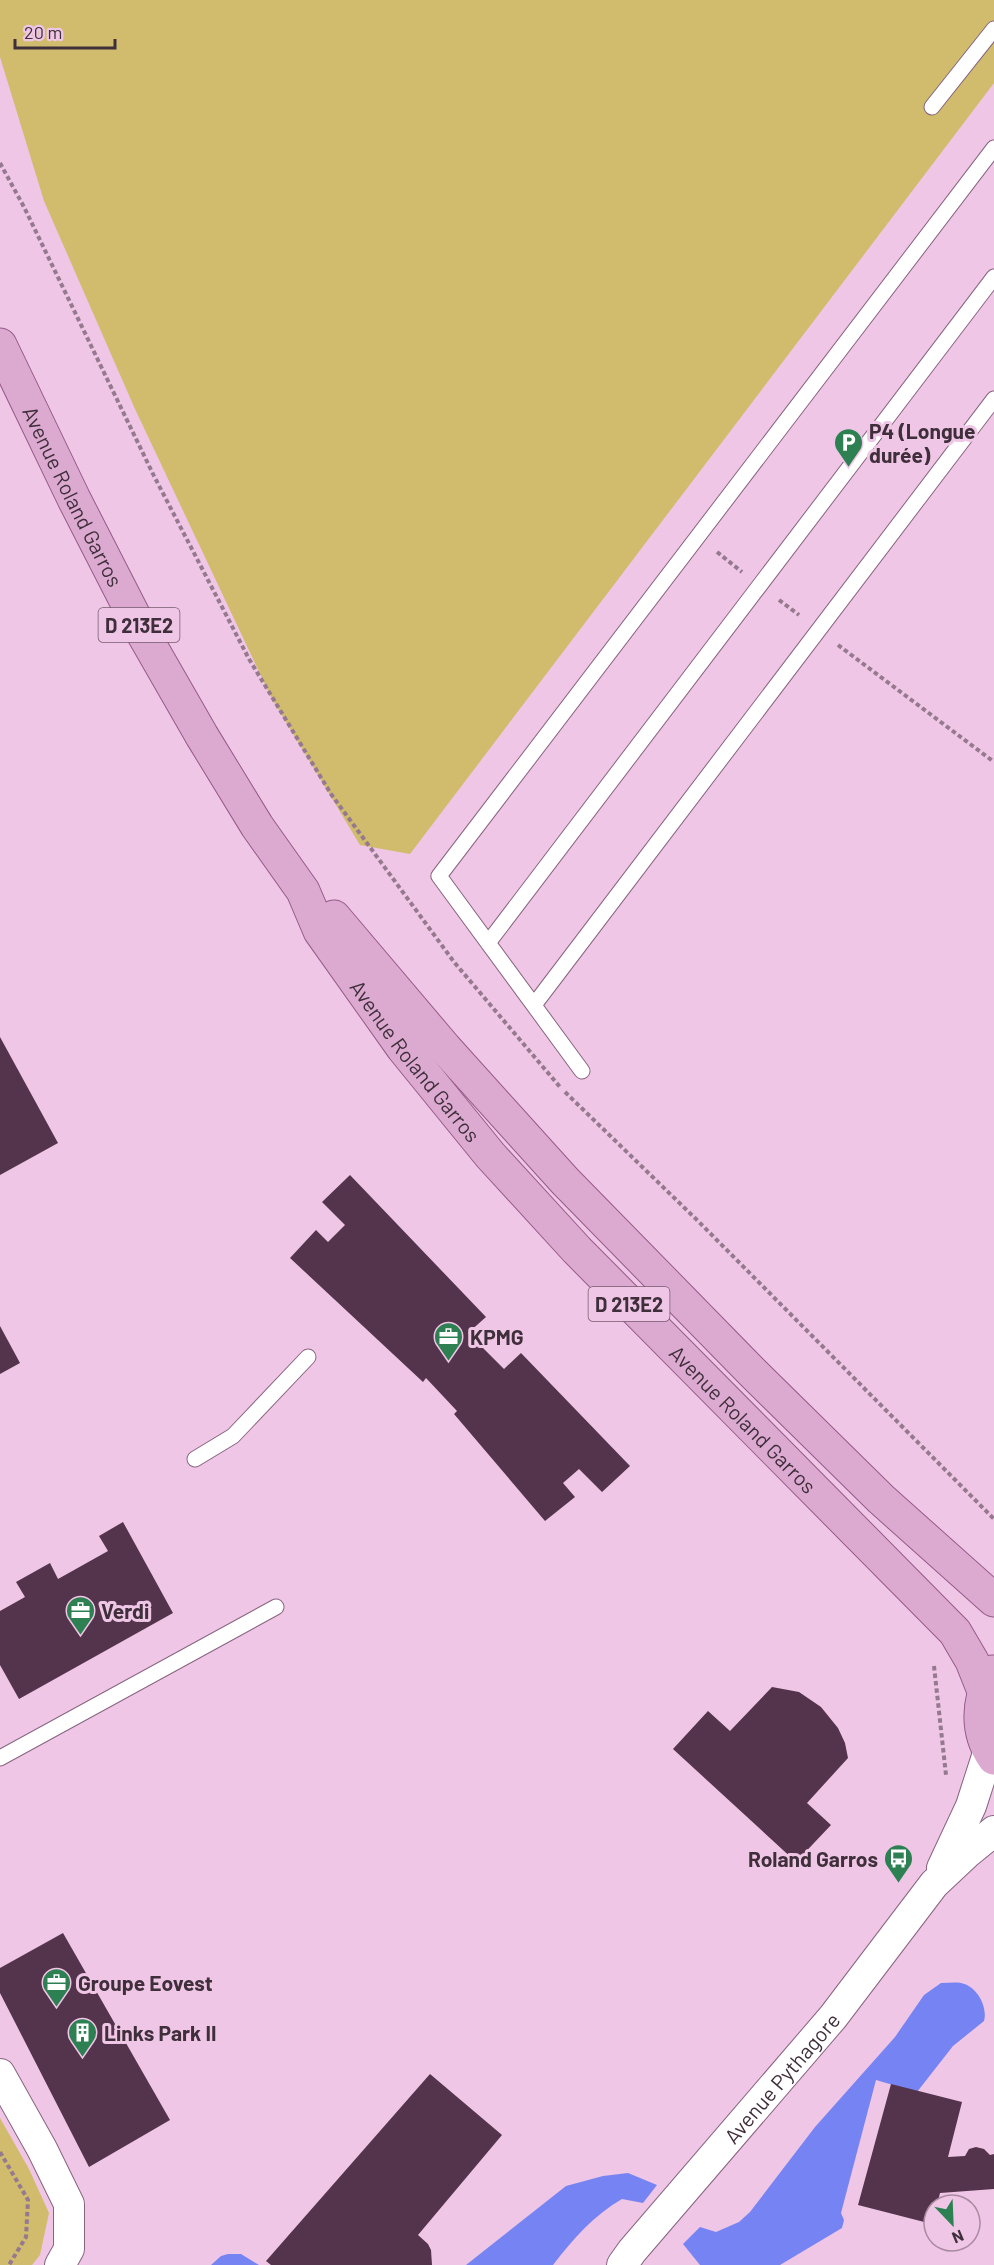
<svg xmlns="http://www.w3.org/2000/svg" width="994" height="2265" font-family="Barlow,sans-serif">
	<style>
		.green { fill: #d0bc6c }
		.water { fill: #7684f3 }
		.building { fill: #54334c }
		.lines { fill: none; stroke-linecap: round; stroke-linejoin: round }
		.lane-casing { stroke: #88647f; stroke-width: 17 }
		.street-casing { stroke: #88647f; stroke-width: 32 }
		.primary-casing { stroke: #965a89; stroke-width: 35 }
		.path { stroke: #95798e; stroke-width: 4; stroke-dasharray: 4.5 3; stroke-linecap: butt }
		.lane { stroke: #fff; stroke-width: 15 }
		.street { stroke: #fff; stroke-width: 30 }
		.primary { stroke: #dcaad1; stroke-width: 33 }
		.labels { text-anchor: middle; dominant-baseline: central; stroke-width: 6; stroke-linejoin: round; paint-order: stroke }
		.shield { fill: #efc6e5; stroke: #745c6e; stroke-width: 1.5 }
		.shield-label { font-size: 20px; font-weight: bold; fill: #3f2f3b }
		.poi-label { font-size: 21px; font-weight: bold; fill: #3f2f3b; stroke: #efc6e5; text-anchor: start }
		.street-label { font-size: 21px; fill: #3f2f3b; stroke: #efc6e5 }
	</style>
	<rect width="100%" height="100%" fill="#efc6e5"/>
	<path class="green" d="M0,0H994V83L410,854L360,845L271,697L135,409L44,201L0,57Z
		M0,2118L29,2169L49,2213L40,2255L32,2265H0Z"/>
	<path class="water" d="M941,1983C948,1983 955,1982 961,1983C977,1986 988,2007 984,2021L953,2046L917,2092L876,2080L841,2213L844,2220L842,2228L780,2265H700L683,2244L700,2227L716,2232L739,2222L750,2212L815,2127L895,2037L924,1995Z
		M628,2173L657,2185L643,2203L622,2199C593,2216 574,2238 553,2265H466L566,2186L603,2176Z
		M228,2254H241L259,2265H211L221,2256Z"/>
	<path class="building" d="M0,1037L58,1143L0,1175Z
		M350,1175L486,1317L468,1333L504,1369L521,1353L630,1466L602,1492L579,1469L563,1483L575,1497L545,1521L454,1414L457,1411L426,1378L423,1382L290,1258L316,1230L328,1242L345,1225L322,1202Z
		M0,1326L20,1363L0,1374Z
		M123,1522L173,1613L19,1699L0,1665V1611L25,1597L16,1582L50,1563L58,1579L108,1551L99,1536Z
		M772,1687L799,1692L821,1707L838,1728L845,1743L848,1758L807,1803L831,1825L796,1862L673,1749L708,1711L730,1731Z
		M63,1933L170,2120L89,2167L0,1993V1968Z
		M430,2074L502,2135L418,2235L428,2244L431,2250L432,2265H271L266,2261Z
		M891,2084L962,2102L948,2157L965,2156L969,2149L976,2147L984,2149L990,2155L994,2154V2189L940,2193L937,2205H934L932,2224L858,2205Z"/>
	<g class="lines">
		<defs>
			<path id="lane" d="M932,107L994,29
				M488,943L994,277
				M534,1005L994,399
				M582,1071L439,876L994,148
				M195,1459L233,1436L308,1357
				M0,1758L276,1607"/>
			<g id="street">
				<path d="M942,1868L971,1806L989,1750"/>
				<path d="M0,2074L42,2149L69,2204V2249L60,2265"/>
				<path id="s1" d="M622,2265L632,2251L833,2017L934,1884L966,1854L994,1831"/>
			</g>
			<g id="primary">
				<path id="s2" d="M0,345L74,499L140,628L202,736L257,826L303,891L320,931L403,1048L490,1155L577,1250L955,1632L972,1661L984,1691"/>
				<path d="M334,917L445,1048L565,1181L753,1373L881,1499L994,1600"/>
				<path d="M992,1672C979,1700 975,1730 994,1758"/>
			</g>
		</defs>
		<use href="#lane" class="lane-casing"/>
		<use href="#street" class="street-casing"/>
		<use href="#primary" class="primary-casing"/>
		<path class="path" d="M0,163L24,207L154,476L249,659L331,794L454,962L560,1087
			M717,552L742,572
			M779,600L799,615
			M838,645L994,762
			M565,1092L697,1220L994,1519
			M934,1666L946,1775
			M0,2152L28,2200L26,2237L9,2265"/>
		<use href="#lane" class="lane"/>
		<use href="#street" class="street"/>
		<use href="#primary" class="primary"/>
	</g>
	<defs>
		<symbol id="parking-pin" viewBox="-11 -11 22 30"><path d="M0 17L-7.5 6A9.5 9.5 0 1 1 7.5 6Z" fill="#2c8052" stroke="#efc6e5"/><path d="M-3.5-5.5H1a3.5 3.5 0 0 1 0 7H-1V5.5H-3.5ZM-1-3.4V-.6H.8a1.4 1.4 0 0 0 0-2.8Z" fill="#fff"/></symbol>
		<symbol id="office-pin" viewBox="-11 -11 22 30"><path d="M0 17L-7.5 6A9.5 9.5 0 1 1 7.5 6Z" fill="#2c8052" stroke="#efc6e5"/><path d="M-6-3h4V-5.5h4V-3h4V5H-6ZM-1-4.5V-3h2v-1.5ZM-6 0V1H6V0Z" fill="#fff"/></symbol>
		<symbol id="bus-pin" viewBox="-11 -11 22 30"><path d="M0 17L-7.5 6A9.5 9.5 0 1 1 7.5 6Z" fill="#2c8052" stroke="#efc6e5"/><path d="M-5-6H5V4H4V6H2V4H-2V6H-4V4H-5ZM-3.5-4V0h7V-4ZM-3.5 1.2v1.5H-2V1.2ZM2 1.2v1.5H3.5V1.2Z" fill="#fff"/></symbol>
		<symbol id="building-pin" viewBox="-11 -11 22 30"><path d="M0 17L-7.5 6A9.5 9.5 0 1 1 7.5 6Z" fill="#2c8052" stroke="#efc6e5"/><path d="M-4-6H4V6H1V3H-1V6H-4ZM-2.5-4.3h1.7v1.8h-1.7ZM.8-4.3h1.7v1.8H.8ZM-2.5-1h1.7V.8h-1.7ZM.8-1h1.7V.8H.8Z" fill="#fff"/></symbol>
	</defs>
	<g fill-rule="evenodd">
		<use href="#parking-pin" x="832" y="426" width="33" height="45"/>
		<use href="#office-pin" x="432" y="1320" width="33" height="45"/>
		<use href="#office-pin" x="64" y="1594" width="33" height="45"/>
		<use href="#bus-pin" x="882" y="1842" width="33" height="45"/>
		<use href="#office-pin" x="40" y="1966" width="33" height="45"/>
		<use href="#building-pin" x="66" y="2016" width="33" height="45"/>
	</g>
	<g class="labels">
		<g class="shield">
			<rect x="98.5" y="608" width="81" height="34" rx="4.5"/>
			<rect x="588.5" y="1287" width="81" height="34" rx="4.5"/>
		</g>
		<g class="shield-label">
			<text x="139" y="625">D 213E2</text>
			<text x="629" y="1304">D 213E2</text>
		</g>
		<g class="poi-label">
			<text x="869" y="430">P4 (Longue<tspan x="869" dy="24">durée)</tspan></text>
			<text x="470" y="1336">KPMG</text>
			<text x="101" y="1610">Verdi</text>
			<text x="878" y="1858" text-anchor="end">Roland Garros</text>
			<text x="78" y="1982">Groupe Eovest</text>
			<text x="104" y="2032">Links Park II</text>
		</g>
		<g class="street-label">
			<text stroke="none"><textPath href="#s2" startOffset="168">Avenue Roland Garros</textPath></text>
			<text stroke="none"><textPath href="#s2" startOffset="830">Avenue Roland Garros</textPath></text>
			<text stroke="none"><textPath href="#s2" startOffset="1316">Avenue Roland Garros</textPath></text>
			<text stroke="none"><textPath href="#s1" startOffset="246">Avenue Pythagore</textPath></text>
		</g>
	</g>
	<g transform="translate(952 2223) rotate(157)"><circle r="28" fill="#efc6e5" stroke="#a98aa1" stroke-width="1.5"/>
	<path d="M0-4.5L10 22L0 15L-10 22Z" fill="#2c8052"/>
	<text y="-9" font-size="16" font-weight="bold" text-anchor="middle" fill="#3f2f3b">N</text>
	</g>
	<path d="M15 39v9h100v-9" fill="none" stroke="#3f2f3b" stroke-width="3"/>
	<text x="24" y="39" font-size="18" fill="#3f2f3b" stroke="#efc6e5" stroke-width="4.5" paint-order="stroke">20 m</text>
</svg>
